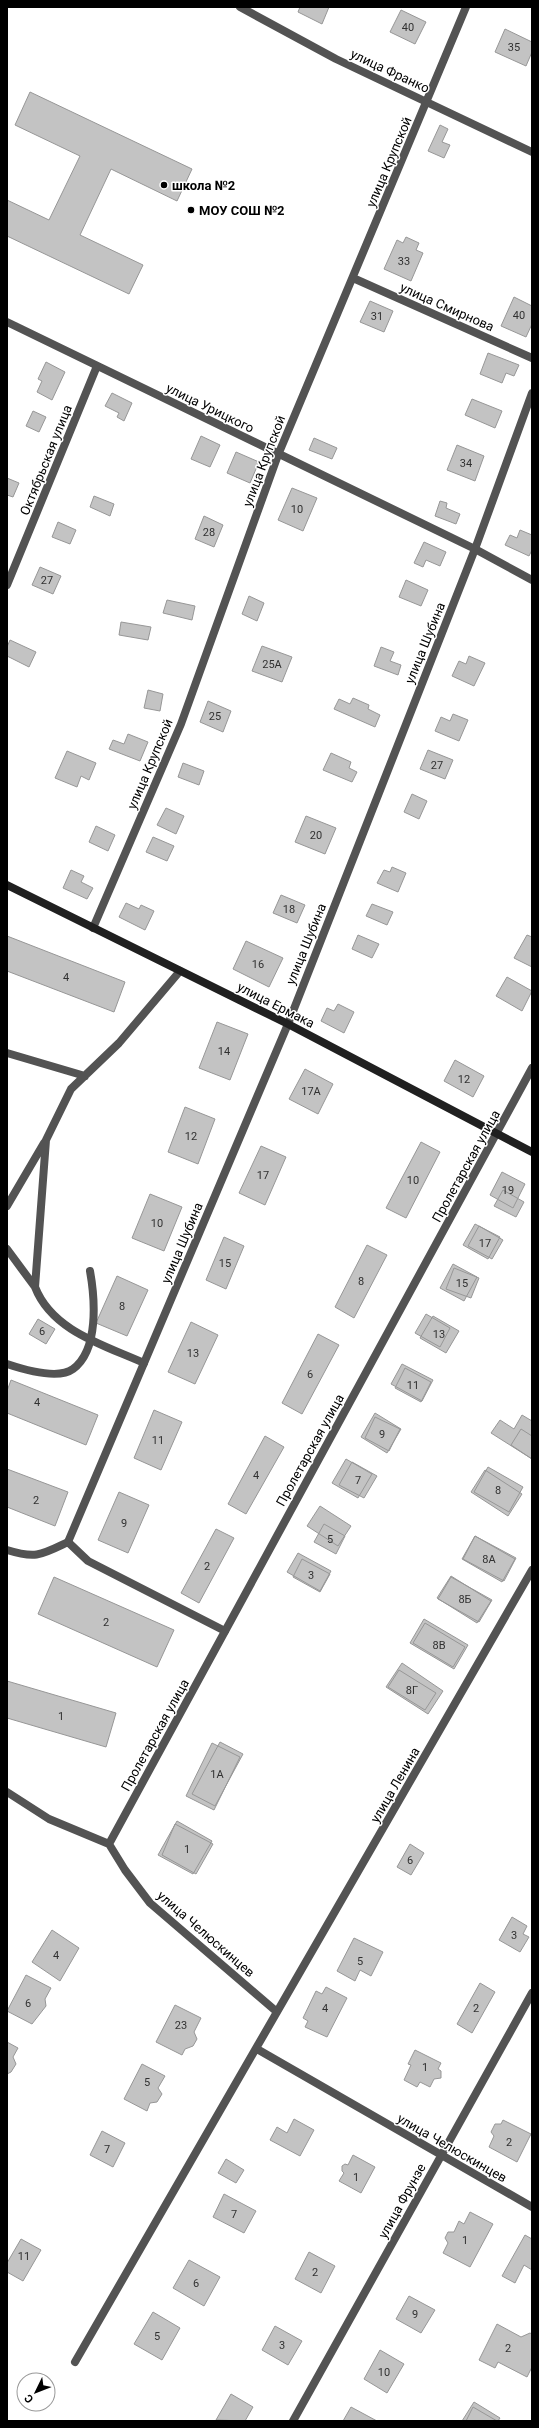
<svg xmlns="http://www.w3.org/2000/svg" width="539" height="2428" font-family="Roboto,sans-serif">
	<style>
		.building { fill: #c3c3c3; stroke: #979797 }
		.lines { fill: none; stroke-linecap: round; stroke-linejoin: round }
		.lane { stroke: #535353; stroke-width: 8 }
		.street { stroke: #535353; stroke-width: 8 }
		.secondary { stroke: #202020; stroke-width: 8 }
		.poi-dot { fill: #000; stroke: #fff; stroke-width: 1.5 }
		.labels { text-anchor: middle; dominant-baseline: central; stroke-width: 3; stroke-linejoin: round; paint-order: stroke }
		.number-label { font-size: 11px; fill: #313131 }
		.street-label { font-size: 13px; fill: #000; stroke: #fff }
		.poi-label { font-size: 13px; font-weight: bold; fill: #000; stroke: #fff; text-anchor: start }
	</style>
	<rect width="100%" height="100%" fill="#fff"/>
	<path class="building" d="M300,7H329L322,24L298,12Z
		M401,10L426,22L415,44L390,32Z
		M505,29L532,42V52L526,66L495,52Z
		M30,92L192,169L177,201L111,169L80,235L143,265L129,294L7,236V200L49,220L80,156L15,125Z
		M440,125L448,129L442,142L450,145L444,158L428,151Z
		M406,237L419,243L416,250L423,253L411,281L384,269L397,240L403,243Z
		M514,297L532,306V324L526,337L501,326Z
		M370,301L393,311L384,332L360,322Z
		M488,353L519,365L514,376L506,373L502,383L480,374Z
		M46,362L65,372L52,400L37,392L42,381L38,379Z
		M112,393L132,403L124,421L117,417L119,413L105,406Z
		M472,399L502,411L495,428L465,415Z
		M33,411L46,417L39,432L26,426Z
		M201,436L220,445L210,467L191,459Z
		M314,438L337,448L332,459L309,450Z
		M457,445L484,456L475,481L447,470Z
		M236,452L259,462L250,483L227,473Z
		M7,478L19,483L13,497L7,495Z
		M292,488L317,498L303,531L278,520Z
		M94,496L114,504L110,516L90,507Z
		M440,501L447,503L446,508L460,514L456,524L435,516Z
		M204,516L223,525L214,547L195,539Z
		M58,522L76,530L70,544L52,537Z
		M520,530L532,535V550L529,556L505,545L510,535L517,538Z
		M424,542L446,552L440,566L426,560L423,567L414,563Z
		M40,567L61,576L53,594L32,585Z
		M406,580L428,590L421,606L399,597Z
		M249,596L264,603L257,621L242,614Z
		M167,600L195,606L192,620L163,613Z
		M121,622L151,627L148,640L119,635Z
		M10,640L36,652L29,667L7,656V647Z
		M262,646L292,657L282,682L252,671Z
		M381,647L394,652L390,661L401,665L398,675L374,666Z
		M469,656L485,663L474,686L452,676L459,661L466,664Z
		M148,690L163,694L160,711L144,708Z
		M353,698L369,705L368,709L380,715L375,727L334,709L339,699L350,704Z
		M208,701L231,711L223,732L200,722Z
		M453,714L468,720L459,741L435,731L441,717L450,721Z
		M128,734L148,742L140,761L109,749L113,740L124,744Z
		M428,750L453,760L445,779L420,769Z
		M67,751L96,763L89,780L81,776L77,787L55,778Z
		M331,753L351,762L349,768L357,772L352,782L323,770Z
		M183,763L204,771L199,785L178,777Z
		M412,794L427,801L419,819L404,812Z
		M166,808L184,816L176,834L157,825Z
		M306,816L336,828L325,854L295,842Z
		M96,826L115,835L108,851L89,842Z
		M153,837L174,846L167,861L146,852Z
		M392,867L406,873L398,892L377,883L384,870L390,872Z
		M71,870L84,876L81,882L93,888L87,899L63,888Z
		M281,895L305,905L297,923L273,913Z
		M126,903L139,909L141,905L154,911L145,930L119,917Z
		M372,904L393,912L387,925L366,916Z
		M358,935L379,944L372,958L352,949Z
		M527,935L532,937V967L514,958Z
		M7,936L125,982L114,1012L7,971Z
		M246,941L283,958L269,987L233,969Z
		M507,977L532,991L522,1011L496,996Z
		M338,1004L354,1012L344,1033L321,1021L327,1008L334,1011Z
		M217,1022L248,1034L230,1080L199,1068Z
		M455,1060L484,1076L473,1097L444,1081Z
		M305,1069L333,1084L318,1114L289,1099Z
		M185,1107L215,1119L198,1164L168,1152Z
		M421,1142L440,1152L406,1218L386,1208Z
		M261,1146L286,1157L265,1205L239,1193Z
		M502,1172L525,1184L513,1208L490,1195Z
		M503,1190L524,1202L516,1217L494,1206Z
		M150,1194L182,1207L164,1251L132,1238Z
		M475,1224L500,1237L488,1259L463,1245Z
		M479,1226L503,1240L492,1259L468,1246Z
		M224,1237L244,1246L226,1289L206,1280Z
		M367,1245L387,1255L354,1318L335,1307Z
		M453,1264L477,1277L464,1301L440,1288Z
		M454,1268L479,1278L471,1298L446,1289Z
		M117,1276L148,1290L127,1336L96,1323Z
		M426,1314L450,1328L440,1347L415,1333Z
		M433,1316L459,1331L446,1353L420,1338Z
		M38,1319L55,1329L46,1344L29,1334Z
		M191,1322L218,1335L195,1384L168,1372Z
		M318,1334L339,1345L302,1414L282,1403Z
		M402,1364L433,1380L422,1401L391,1384Z
		M405,1368L431,1382L421,1402L395,1388Z
		M11,1380L98,1415L86,1445L7,1413V1391Z
		M154,1410L182,1422L161,1470L134,1458Z
		M375,1413L401,1429L387,1453L361,1437Z
		M522,1415L532,1421V1459L491,1433L500,1420L514,1429Z
		M375,1417L400,1429L389,1451L365,1438Z
		M521,1429L532,1436V1459L511,1445Z
		M265,1436L284,1447L246,1514L228,1504Z
		M346,1459L372,1474L358,1498L332,1483Z
		M352,1462L377,1476L364,1498L339,1485Z
		M488,1467L523,1487L509,1512L474,1492Z
		M7,1469L68,1492L55,1526L7,1507Z
		M485,1470L522,1494L508,1516L471,1492Z
		M119,1492L149,1505L128,1553L98,1540Z
		M320,1506L351,1526L338,1546L307,1526Z
		M324,1524L345,1536L336,1554L314,1542Z
		M216,1529L234,1538L199,1603L181,1593Z
		M475,1536L515,1559L502,1582L462,1559Z
		M475,1536L516,1558L504,1581L463,1559Z
		M298,1553L331,1571L320,1591L287,1572Z
		M302,1559L330,1574L320,1592L293,1577Z
		M451,1576L491,1601L477,1623L437,1598Z
		M54,1577L174,1630L157,1667L38,1614Z
		M451,1577L492,1600L479,1622L438,1599Z
		M424,1619L468,1645L454,1669L410,1643Z
		M425,1623L465,1647L453,1667L413,1643Z
		M402,1663L443,1691L428,1714L386,1687Z
		M399,1670L436,1693L425,1710L388,1687Z
		M7,1681L116,1713L106,1747L7,1718Z
		M220,1742L243,1754L215,1806L192,1794Z
		M212,1743L240,1757L214,1810L186,1796Z
		M177,1821L212,1841L193,1874L158,1855Z
		M175,1824L213,1844L196,1874L162,1855Z
		M410,1844L424,1853L411,1875L397,1867Z
		M512,1917L527,1926L523,1934L529,1937L520,1952L499,1940Z
		M52,1930L79,1948L60,1981L32,1962Z
		M354,1938L383,1952L371,1976L360,1970L355,1981L337,1971Z
		M26,1975L51,1988L45,1999L46,2006L32,2024L7,2011Z
		M480,1983L495,1992L472,2033L457,2024Z
		M326,1987L347,1998L327,2037L305,2027L308,2021L303,2018L316,1991L322,1994Z
		M175,2005L201,2018L194,2032L197,2039L193,2046L185,2049L182,2055L156,2042Z
		M7,2042L18,2048L13,2057L16,2064L11,2072L7,2074Z
		M415,2050L441,2063L438,2069L441,2071V2078L434,2079L430,2087L420,2082L417,2087L404,2080L411,2065L408,2064Z
		M142,2064L165,2076L158,2088L162,2094L157,2102L150,2103L147,2111L124,2099Z
		M294,2119L314,2130L300,2156L270,2140L277,2127L287,2133Z
		M503,2120L531,2134L517,2162L489,2147L494,2136L491,2132L495,2124H501Z
		M102,2131L125,2143L113,2167L90,2155Z
		M353,2155L375,2167L361,2193L339,2181L344,2173L342,2171V2166L345,2164L348,2165Z
		M226,2159L244,2170L236,2183L218,2173Z
		M224,2194L256,2211L244,2233L213,2217Z
		M470,2212L493,2224L470,2267L443,2253L448,2243L445,2238L448,2232H454L459,2221L464,2224Z
		M525,2235L532,2239V2270L524,2265L515,2283L502,2276Z
		M21,2239L41,2250L23,2281L7,2272V2263Z
		M309,2252L335,2266L321,2293L295,2279Z
		M189,2260L220,2277L204,2306L173,2288Z
		M409,2296L435,2310L421,2333L396,2319Z
		M153,2312L180,2328L162,2360L134,2344Z
		M497,2324L521,2337L530,2333L532,2334V2367L527,2377L498,2362L495,2368L479,2360Z
		M275,2326L302,2341L288,2365L262,2350Z
		M380,2350L404,2364L387,2393L364,2379Z
		M231,2394L253,2407L245,2421L216,2420Z
		M474,2402L500,2418L498,2421H462Z
		M351,2407L377,2421H343Z
		M473,2407L497,2421H466Z"/>
	<g class="lines">
		<path class="lane" d="M7,1053L85,1076
			M7,1206L44,1143
			M7,1249L35,1287
			M144,1363C104,1345 52,1331 35,1287L46,1140L71,1089L119,1043L180,971
			M7,1364C22,1369 58,1380 73,1369C99,1350 95,1299 90,1271
			M7,1550C36,1559 41,1555 68,1542L88,1561L225,1631"/>
		<path class="street" d="M240,7L336,59L532,152
			M353,278L532,358
			M7,322L475,549L532,580
			M7,585L97,366
			M93,928L181,724L278,455L466,7
			M68,1542L288,1024L475,549L532,393
			M7,1792L49,1819L109,1844L125,1870L150,1903L277,2012
			M109,1844L532,1068
			M257,2049L532,2207
			M75,2362L532,1570
			M293,2421L532,1993"/>
		<path class="secondary" d="M7,885L288,1024L532,1152"/>
	</g>
	<g class="poi-dot">
		<circle cx="164" cy="185" r="4"/>
		<circle cx="191" cy="210" r="4"/>
	</g>
	<g class="labels">
		<g class="number-label">
			<text x="408" y="27">40</text>
			<text x="514" y="47">35</text>
			<text x="404" y="261">33</text>
			<text x="519" y="315">40</text>
			<text x="377" y="316">31</text>
			<text x="466" y="463">34</text>
			<text x="297" y="509">10</text>
			<text x="209" y="532">28</text>
			<text x="47" y="580">27</text>
			<text x="272" y="664">25А</text>
			<text x="215" y="716">25</text>
			<text x="437" y="765">27</text>
			<text x="316" y="835">20</text>
			<text x="289" y="909">18</text>
			<text x="258" y="964">16</text>
			<text x="66" y="977">4</text>
			<text x="224" y="1051">14</text>
			<text x="464" y="1079">12</text>
			<text x="311" y="1091">17А</text>
			<text x="191" y="1136">12</text>
			<text x="263" y="1175">17</text>
			<text x="413" y="1180">10</text>
			<text x="508" y="1190">19</text>
			<text x="157" y="1223">10</text>
			<text x="485" y="1243">17</text>
			<text x="225" y="1263">15</text>
			<text x="361" y="1281">8</text>
			<text x="462" y="1283">15</text>
			<text x="122" y="1306">8</text>
			<text x="42" y="1331">6</text>
			<text x="439" y="1334">13</text>
			<text x="193" y="1353">13</text>
			<text x="310" y="1374">6</text>
			<text x="413" y="1385">11</text>
			<text x="37" y="1402">4</text>
			<text x="382" y="1434">9</text>
			<text x="158" y="1440">11</text>
			<text x="256" y="1475">4</text>
			<text x="358" y="1480">7</text>
			<text x="498" y="1490">8</text>
			<text x="36" y="1500">2</text>
			<text x="124" y="1523">9</text>
			<text x="330" y="1539">5</text>
			<text x="489" y="1559">8А</text>
			<text x="207" y="1566">2</text>
			<text x="311" y="1575">3</text>
			<text x="465" y="1599">8Б</text>
			<text x="106" y="1622">2</text>
			<text x="439" y="1645">8В</text>
			<text x="412" y="1690">8Г</text>
			<text x="61" y="1716">1</text>
			<text x="217" y="1774">1А</text>
			<text x="187" y="1849">1</text>
			<text x="410" y="1860">6</text>
			<text x="514" y="1935">3</text>
			<text x="56" y="1955">4</text>
			<text x="360" y="1961">5</text>
			<text x="28" y="2003">6</text>
			<text x="325" y="2008">4</text>
			<text x="476" y="2008">2</text>
			<text x="181" y="2025">23</text>
			<text x="425" y="2067">1</text>
			<text x="147" y="2082">5</text>
			<text x="509" y="2142">2</text>
			<text x="107" y="2149">7</text>
			<text x="356" y="2177">1</text>
			<text x="234" y="2214">7</text>
			<text x="465" y="2240">1</text>
			<text x="24" y="2256">11</text>
			<text x="315" y="2272">2</text>
			<text x="196" y="2283">6</text>
			<text x="415" y="2314">9</text>
			<text x="157" y="2336">5</text>
			<text x="282" y="2345">3</text>
			<text x="508" y="2348">2</text>
			<text x="384" y="2372">10</text>
		</g>
		<g class="street-label">
			<text transform="translate(390 71) rotate(25)">улица Франко</text>
			<text transform="translate(389 162) rotate(-67)">улица Крупской</text>
			<text transform="translate(447 307) rotate(24)">улица Смирнова</text>
			<text transform="translate(210 408) rotate(26)">улица Урицкого</text>
			<text transform="translate(46 460) rotate(-68)">Октябрьская улица</text>
			<text transform="translate(264 461) rotate(-69)">улица Крупской</text>
			<text transform="translate(425 643) rotate(-68)">улица Шубина</text>
			<text transform="translate(150 764) rotate(-67)">улица Крупской</text>
			<text transform="translate(306 944) rotate(-68)">улица Шубина</text>
			<text transform="translate(276 1005) rotate(27)">улица Ермака</text>
			<text transform="translate(466 1166) rotate(-61)">Пролетарская улица</text>
			<text transform="translate(182 1243) rotate(-67)">улица Шубина</text>
			<text transform="translate(310 1450) rotate(-61)">Пролетарская улица</text>
			<text transform="translate(155 1735) rotate(-61)">Пролетарская улица</text>
			<text transform="translate(395 1785) rotate(-60)">улица Ленина</text>
			<text transform="translate(206 1934) rotate(41)">улица Челюскинцев</text>
			<text transform="translate(452 2148) rotate(30)">улица Челюскинцев</text>
			<text transform="translate(402 2201) rotate(-61)">улица Фрунзе</text>
		</g>
		<g class="poi-label">
			<text x="172" y="185">школа №2</text>
			<text x="199" y="210">МОУ СОШ №2</text>
		</g>
	</g>
	<rect width="539" height="2428" fill="none" stroke="#000000" stroke-width="16"/>
	<g transform="translate(36 2392) rotate(227)"><circle r="19" fill="#ffffff" stroke="#999999"/>
	<path d="M0-3L7 15L0 10L-7 15Z" fill="#000000"/>
	<text y="-6" font-size="11" font-weight="bold" text-anchor="middle" fill="#000000">С</text>
	</g>
</svg>
